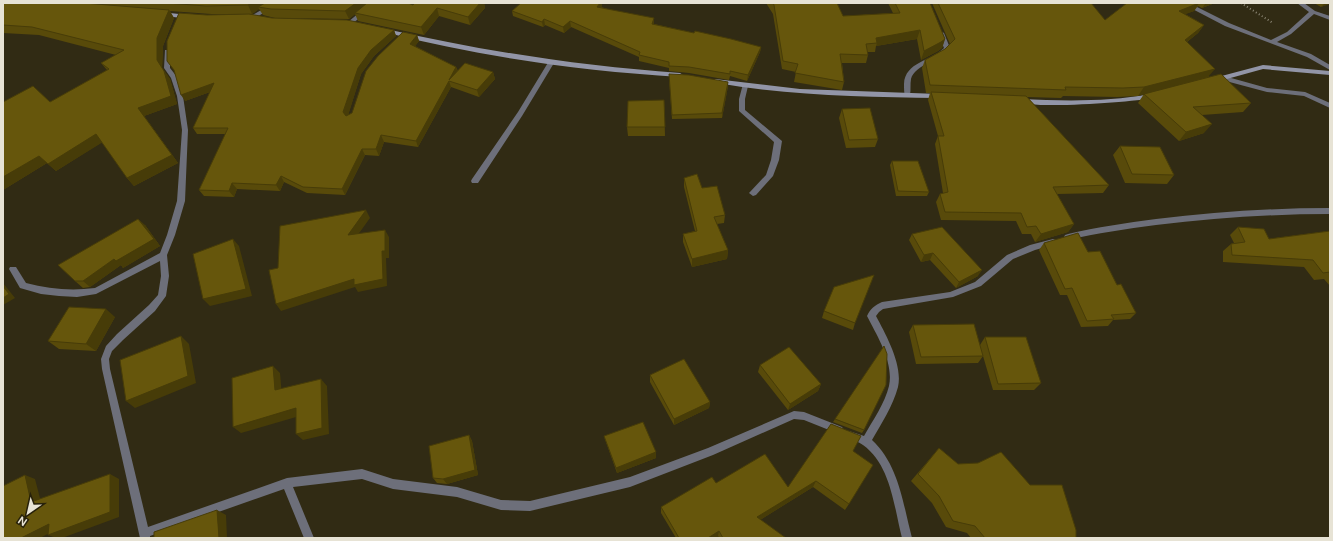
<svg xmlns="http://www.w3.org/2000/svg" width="1333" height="541" font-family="'DM Sans',sans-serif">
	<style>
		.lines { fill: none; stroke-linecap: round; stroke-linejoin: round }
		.path { stroke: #8a8573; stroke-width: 2; stroke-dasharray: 1 2.5; stroke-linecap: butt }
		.street { fill: #6d6f7a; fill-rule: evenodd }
		.secondary { fill: #9295a7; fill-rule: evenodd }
		.wall { fill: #584a0a }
		.shaded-wall { fill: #473c08 }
		.building { fill: #66560c; stroke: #473c08 }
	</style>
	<rect width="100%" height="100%" fill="#312b14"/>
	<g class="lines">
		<path class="path" d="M1241,3L1273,23"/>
		<path class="street" d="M273,3H280L255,18H251V16Z
			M371,3H378L352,24H348V22Z
			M1181,3H1189L1229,23L1271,40L1287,32L1309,12L1297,3H1304L1315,11L1330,16V20L1314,14L1291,34L1277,42L1311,54L1330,65V70L1307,57L1225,26Z
			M941,31L944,33L950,48C941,61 915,64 911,79C910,84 911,90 910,95L907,97H905C904,93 904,88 904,84C905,62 931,61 944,48L938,33Z
			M165,50H169L170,52V68L177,77L183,96L188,130L185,201L175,235L167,255L169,276L166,296L155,311L123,340L112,351L109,359L110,369L148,527L287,478L362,469L393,479L457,487L501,500L530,501L630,477L708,448L794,411L804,412L842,427L844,430L842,433L839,434L804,420L794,419L713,455L630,487L530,511L501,510L457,497L393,489L362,479L293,487L314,538H304L284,489L150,536V538H140L102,369L101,359L106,346L117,334L149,305L158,295L161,276L160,261L96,294L77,297L59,296L41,294L20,288L9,269L10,267H16L26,283C49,289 71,291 95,288L160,253L167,235L177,201L182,130L177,96L171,78L164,68Z
			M549,61H553L554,63L522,116L478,183H472L471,181L472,179L518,112Z
			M1222,76H1224L1267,88L1305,92L1330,103V108L1304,96L1267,92L1222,80Z
			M743,84H747L748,86L745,99V110L782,141L779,160L773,176L756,195L753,196L749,193L766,175L771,160L774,142L739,111V99Z
			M1330,208V214C1272,214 1214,218 1156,225C1126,229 1097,233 1068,240L1065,239L1064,237L1065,235L1068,234C1097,227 1126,223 1156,219C1214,212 1272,208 1330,208Z
			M1053,239L1056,240L1057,242L1056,244L1035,250L1013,259L981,286L953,297L883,309L879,312L876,316C886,335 903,365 898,387C893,406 881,424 872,440C899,465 903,504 912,538H902C894,507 891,465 863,445C858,441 851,440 846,438L844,435L846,432L849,431L864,436C873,420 885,403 889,386C894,362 877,336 867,316C870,309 875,305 882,302L950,292L975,282L1007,255L1030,245Z"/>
		<path class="secondary" d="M161,12L188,15L191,17L188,19L159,15L158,14Z
			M386,29C483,51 580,66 680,73L683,75L680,77C580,71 481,57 384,32L383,31Z
			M1263,65L1330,71V75L1263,69L1216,82L1213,80L1214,78Z
			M715,79L800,89L939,94L942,96L939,98C865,97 791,96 717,83L714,81Z
			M1150,94L1153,96L1152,98C1135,102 1027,110 1018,101L1021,99C1063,101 1108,102 1150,94Z"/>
	</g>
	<path class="wall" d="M3,3H408L413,5L415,3H484L485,8L470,25L439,16L424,35L358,21L355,14L349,19L275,18L263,15L259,9L252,14H211L170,11L174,18L163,46L162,68L170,79L177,104L144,116L178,163L134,186L127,178L102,142L56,171L47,163L3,190L50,102L107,70L101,63L116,55L39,35L3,33Z
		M521,3H602V6L601,7L654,24L694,33L761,47L760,52L747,81L730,76L729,80L689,73L669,71V68L639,61V57L571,27L564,33L545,25L543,27L513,16L512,11Z
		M766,3H837L843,16L893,13L888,3H930L945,39L942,48L938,51L921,60L917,39L876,46L875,52H868V55L866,63H842L844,82L842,90L794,82L796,72L782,69L773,14Z
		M932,3H1091L1105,20L1127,3H1215L1202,8L1198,6L1194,11L1185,14L1204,25L1198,33L1187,42L1209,77L1251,103L1243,112L1202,115L1204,133L1179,141L1138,103L1144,94L1138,96L1117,97L1063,96L1061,98L1027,97L1109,185L1103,193L1057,194L1074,224L1068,232L1035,242L1031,234H1022L1016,221L941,220L936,202L940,194L943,193L935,144L938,136L928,100L930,93H926L922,68L925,60L945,49L950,44Z
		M1314,3H1330L1321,7Z
		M207,15L272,18L394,30L396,36L374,56L361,74L348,115L352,113L417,35L419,41L415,46L456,67L458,71L493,72L495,79L479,97L451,87L418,147L384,142L379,156L365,155L345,195L307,193L284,182L280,191L237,189L234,197L204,196L199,190L226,134H197L193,128L210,92L185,101Z
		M669,78L728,86L722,118L672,119Z
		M664,100L665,136H628L627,127Z
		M842,109L878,139L875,147L846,148L839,118Z
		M1120,146L1174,175L1167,184L1125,183L1113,155Z
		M892,161L929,192L927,196H896L890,165Z
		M684,178L702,188L725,215L724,223L717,224L728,250L727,259L692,267L683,242V234L695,231L684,187Z
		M145,225L160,246L123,268L121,265L90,287L83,288L75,281Z
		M1238,227L1269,239L1330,231V286L1324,279L1314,280L1304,267L1223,262V251L1231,244L1234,243L1230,235Z
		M912,234L978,276L956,288L930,260L921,262L909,240Z
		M1044,243L1088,252L1117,285L1136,313L1130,319L1113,320L1108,326L1081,327L1067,295H1060L1039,250Z
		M824,311L855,323L853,330L822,318Z
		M115,317L96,351L59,349L48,341Z
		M913,325L980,345L985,337L1041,383L1034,390H993L983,356L978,363L916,364L909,332Z
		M760,365L821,384L818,391L788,410L758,372Z
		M650,375L710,402L709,408L674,425L650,382Z
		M835,419L864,430L862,433L833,422Z
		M469,435L472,441L478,475L447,484L437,483L433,478Z
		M604,436L656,458L617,473L606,442Z
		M939,448L958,464L1076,538H971L967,533L946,527L932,503L911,481Z
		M853,451L849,504L845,510L813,487L760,520L786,538H719L718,536L716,538H676L661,513V507L716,483L788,487Z"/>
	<path class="shaded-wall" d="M252,3H270L258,7L259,9L252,14L248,5Z
		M356,3H369L355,13V14L349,19L345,11Z
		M480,3H484L485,8L470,25L468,17Z
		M600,3H602V6L597,12V7Z
		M1199,3L1194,11L1173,19L1179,11Z
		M1206,3H1215L1202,8Z
		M1325,3H1330V4L1321,7Z
		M437,8L439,16L424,35L421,27Z
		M169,10L174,18L163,46L162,68L170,79L177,104L144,116L178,163L134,186L127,178L138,108L157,60V38Z
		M654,18V24L652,29V24Z
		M544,19L545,25L543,27L542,22Z
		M570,21L571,27L564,33L563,27Z
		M1204,25L1198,33L1179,48L1185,40Z
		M394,30L396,36L374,56L361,74L347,119L343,112L358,68L371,50Z
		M920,30L917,39L876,46L877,43L876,38Z
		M417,35L419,41L412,50L410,44Z
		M945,39L942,48L938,51L921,60L924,51Z
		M761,47L760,52L747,81L748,75Z
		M456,67L458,74L449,80Z
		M1215,69L1208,77L1138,96L1144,87Z
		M493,72L495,79L479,97L477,90Z
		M449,81L451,87L418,147L416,141Z
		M728,82V86L722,118V113Z
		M214,83L218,89L185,101L181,95Z
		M1212,124L1204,133L1179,141L1186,132Z
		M96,134L103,142L56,171L48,164Z
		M381,135L384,142L379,156L376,149Z
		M362,149L365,155L345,195L342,189Z
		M39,156L47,163L3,190V177Z
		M281,176L284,182L280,191L276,185Z
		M232,183L237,189L234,197L229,191Z
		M366,210L370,218L352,243L348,235Z
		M138,219L145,225L160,246L123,268L121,265L90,287L83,281L114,259Z
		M1074,224L1068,232L1035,242L1041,234Z
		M385,230L389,237V258H386L387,286L358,292L355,287L281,311L276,304L382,251Z
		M233,239L239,246L252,296L210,306L203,299Z
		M728,250L727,259L692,267V259Z
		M933,253L930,260L921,262L924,255Z
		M982,270L978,276L956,288L959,282Z
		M3,283L15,298L3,305Z
		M106,309L115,317L96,351L86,344Z
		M181,336L189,344L196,383L135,408L126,401Z
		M273,366L280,373L282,396L275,390Z
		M321,379L327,386L329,434L303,440L296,434Z
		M821,384L818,391L788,410L790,404Z
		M710,402L709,408L674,425V419Z
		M296,408L303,415L241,433L233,427Z
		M469,435L472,441L478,475L447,484L443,479Z
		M656,452V458L617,473L616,468Z
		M110,474L119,479V517L62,538H56L48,535Z
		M25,475L35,479L42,506L31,502Z
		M816,481L813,487L755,523L757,517Z
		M217,510L226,515L227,538H219Z
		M49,524L59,528L40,538H21Z
		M719,531L718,536L716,538H708Z"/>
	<path class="building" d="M3,3H84L169,10L157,38V60L164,71L171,96L138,108L172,155L127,178L96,134L48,164L39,156L3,177V102L33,86L50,102L109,69L101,63L124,50L32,27L3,25Z
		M167,3H252L248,5L206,6Z
		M265,3H356L345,11L271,9L258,7Z
		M367,3H408L413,5L415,3H480L468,17L437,8L421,27L355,13Z
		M521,3H600L597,7L654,18L652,24L694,33L695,31L731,39L761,47L748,75L730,71V74L689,67L669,66V62L639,55L640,52L570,21L563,27L544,19L542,22L512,11Z
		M773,3H837L843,16L900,13L895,3H930L945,39L941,42L924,51L920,30L876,38L877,43L866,44L868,55L840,54L844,82L795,73L798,64L783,61L774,5Z
		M938,3H1091L1105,20L1127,3H1199L1179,11L1204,25L1185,40L1215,69L1144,87L1123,88L1065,87L1066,90L930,85L925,60L945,49L955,39Z
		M179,13L207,15L249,14L272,18L347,20L394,30L371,50L358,68L343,112L346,116L352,113L366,71L378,56L403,32L417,35L410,44L456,67L449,80L465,63L493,72L477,90L449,81L416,141L381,135L376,149H362L342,189L303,187L281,176L276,185L232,183L229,191L199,190L228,128H193L214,83L181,95L174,70L167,61V41Z
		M669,74L689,75L728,82L722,113L672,115Z
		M1221,74L1251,103L1193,107L1212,124L1186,132L1144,94Z
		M931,92L1026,96L1109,185L1053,187L1074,224L1041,234L1036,226L1027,227L1021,213L945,212L940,194L948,192L938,136H944Z
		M664,100L665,127H627L628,101Z
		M870,108L878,139L849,140L842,109Z
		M1120,146L1160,147L1174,175L1132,174Z
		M892,161H918L929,192L898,191Z
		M697,174L702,188L717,186L725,215L714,217L728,250L692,259L683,234L697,231L684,178Z
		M366,210L348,235L385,230V251H382L383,279L354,285V279L276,304L269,270L278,268L280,226Z
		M138,219L154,239L116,261L114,259L83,281H75L58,265Z
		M942,227L982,270L959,282L933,253L924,255L912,234Z
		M1238,227L1264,229L1269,239L1330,231V272L1323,273L1313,260L1232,255L1231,244L1245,242Z
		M1078,233L1088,252L1100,251L1117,285L1121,284L1136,313L1111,315L1114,319L1087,321L1072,288L1065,289L1044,243Z
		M233,239L246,289L203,299L193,254Z
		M874,275L855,323L824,311L834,287Z
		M3,286L9,294L3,298Z
		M69,307L106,309L86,344L48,341Z
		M974,324L983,356L921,357L913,325Z
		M181,336L188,376L126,401L120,360Z
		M985,337H1026L1041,383L998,384Z
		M884,346L887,354L886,385L864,430L835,419Z
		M789,347L821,384L790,404L760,365Z
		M684,359L710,402L674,419L650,375Z
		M273,366L275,390L321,379L322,428L296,434V408L233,427L232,378Z
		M643,422L656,452L616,468L604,436Z
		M831,424L861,436L853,451L873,465L849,504L816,481L757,517L786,538H723L719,531L708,538H679L661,507L712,477L716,483L765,454L788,487Z
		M469,435L475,470L443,479L433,478L429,446Z
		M939,448L958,464L978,463L1001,452L1030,485H1062L1076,530V538H985L975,526L953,521L939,496L918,474Z
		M110,474V512L48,535L49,524L21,538H3V486L25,475L31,502Z
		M217,510L219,538H154V532Z"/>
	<rect width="1333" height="541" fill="none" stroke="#e7e3d5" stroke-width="8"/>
	<g transform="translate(28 513) rotate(214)" stroke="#27210a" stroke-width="3" paint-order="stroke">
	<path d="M0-3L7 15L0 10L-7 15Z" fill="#e7e3d5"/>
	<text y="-6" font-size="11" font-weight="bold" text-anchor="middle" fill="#e7e3d5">N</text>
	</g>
</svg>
